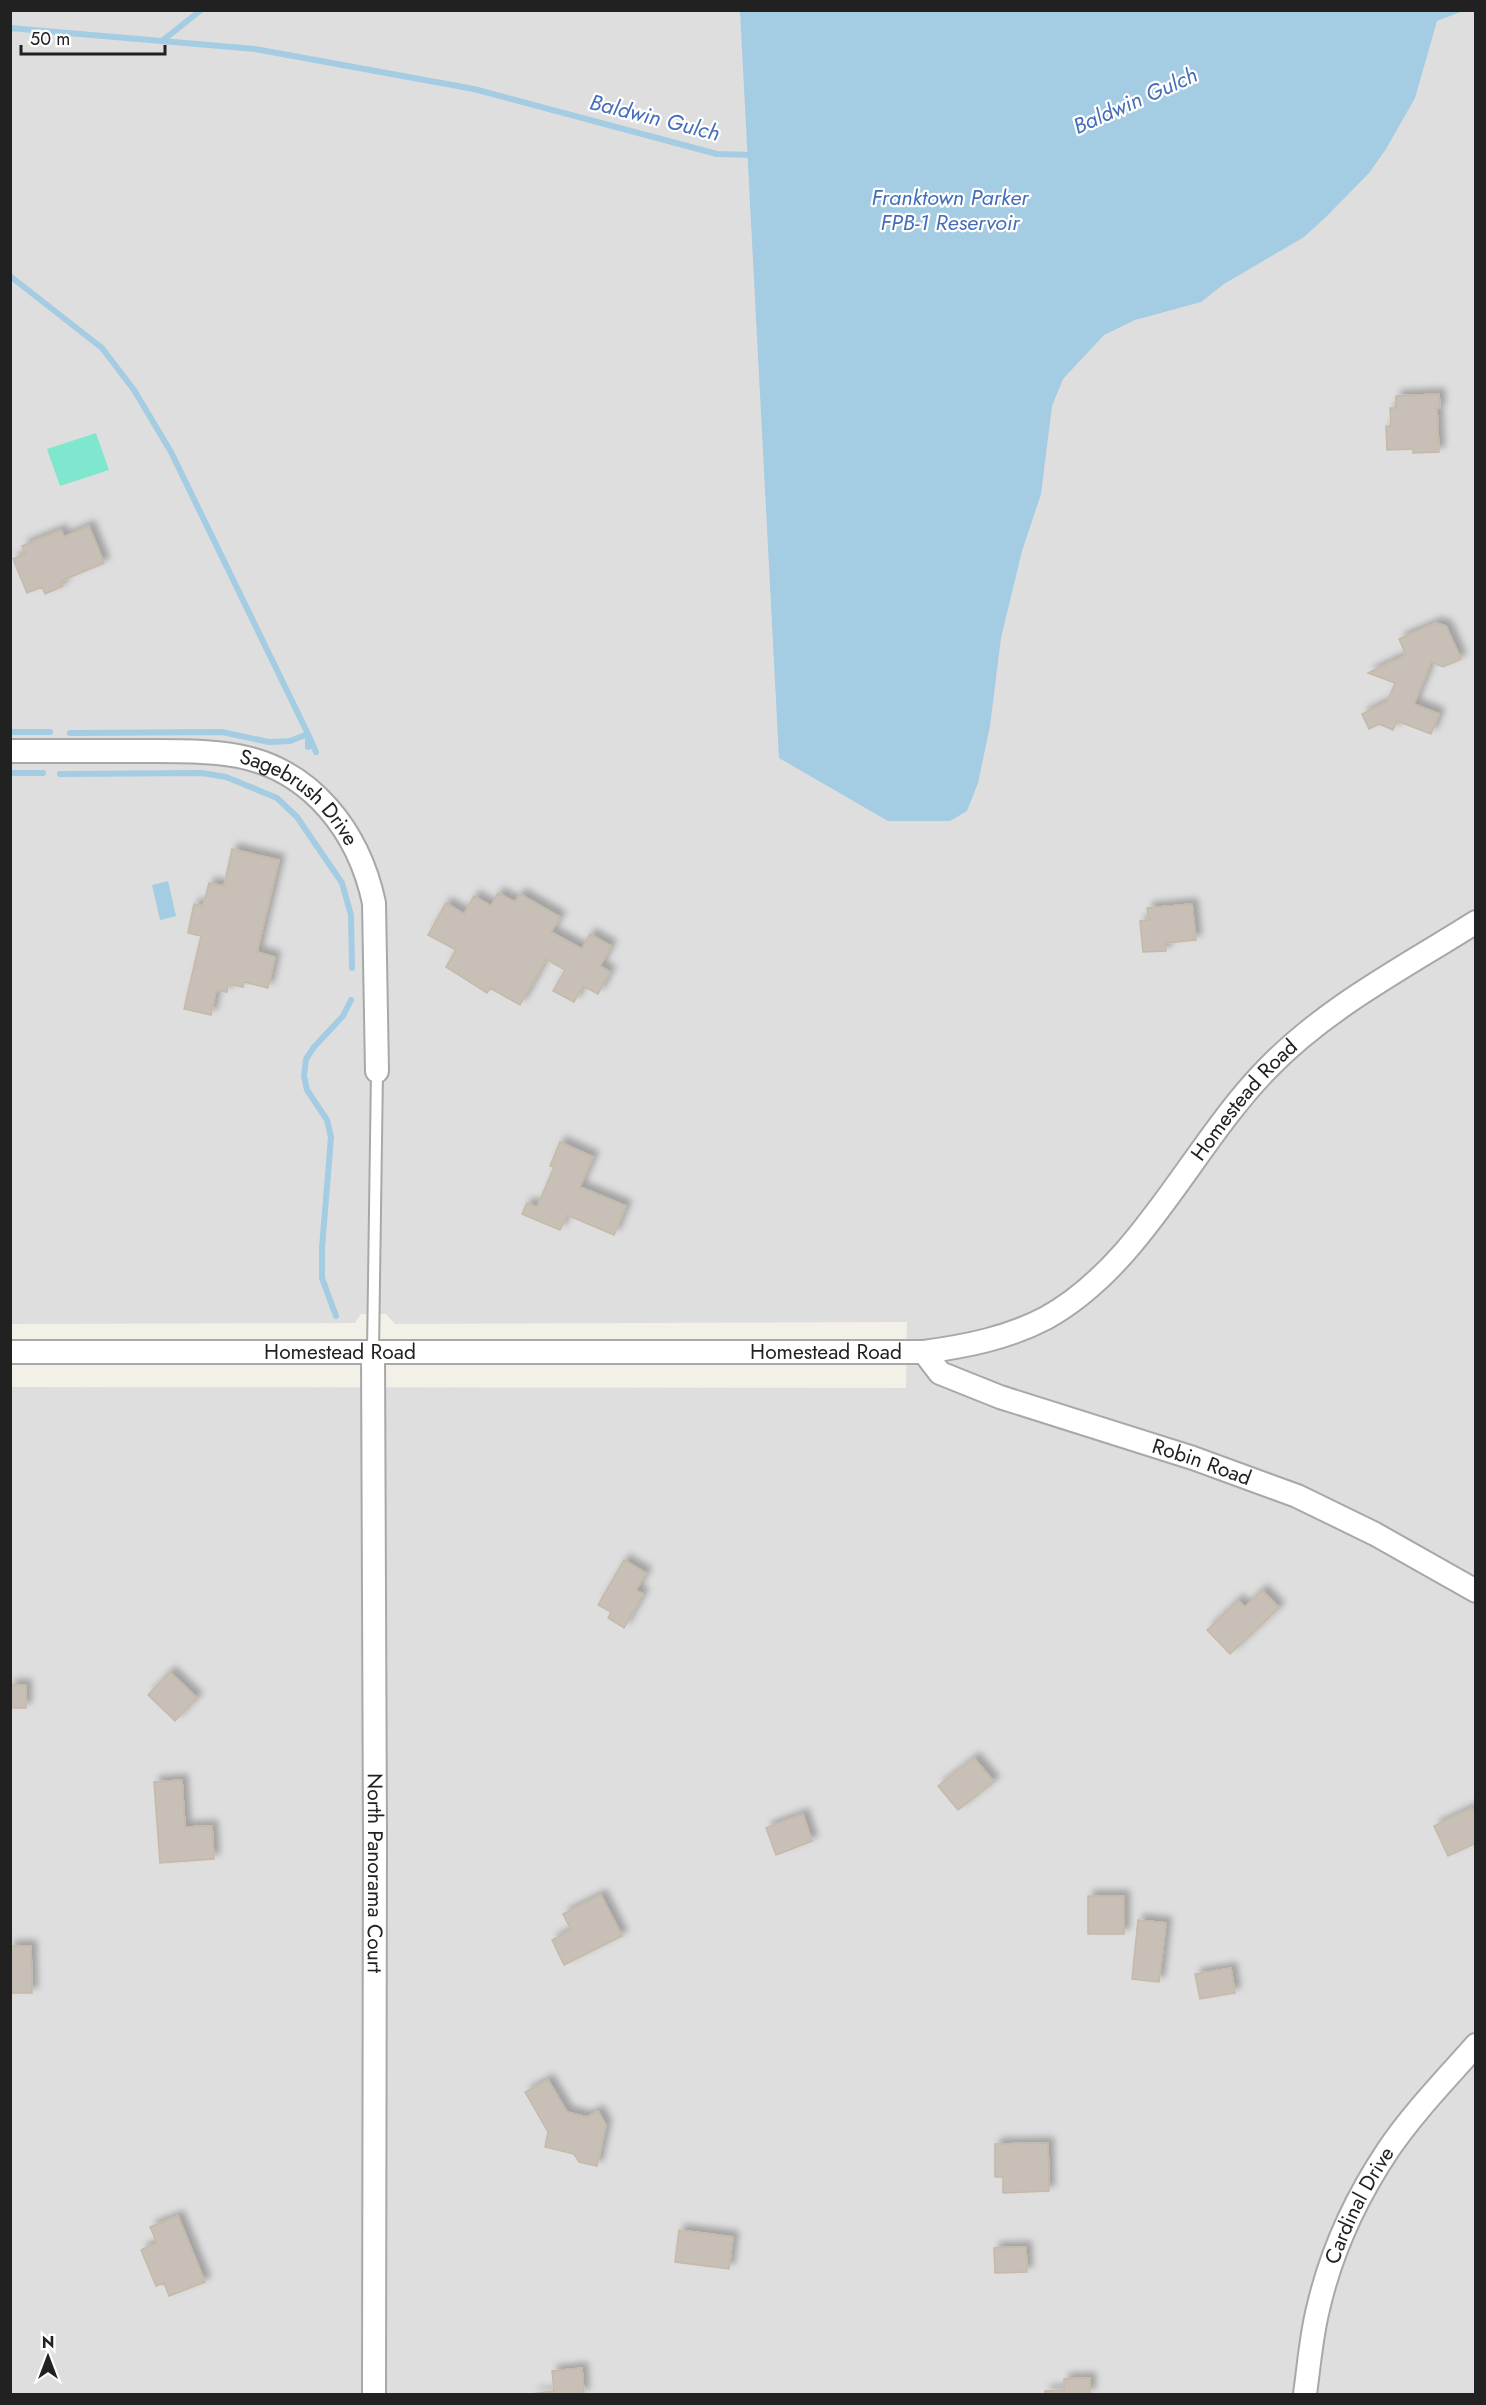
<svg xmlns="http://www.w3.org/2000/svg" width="1486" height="2405" font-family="Jost,sans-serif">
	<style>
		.residential { fill: #dfdede }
		.pitch { fill: #7fe7cd }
		.water { fill: #a4cce3 }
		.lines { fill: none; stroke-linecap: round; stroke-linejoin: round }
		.stream { stroke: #a4cce3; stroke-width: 6 }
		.building { fill: #c8c0b6; stroke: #c5b9a8; stroke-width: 1.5; filter: url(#shadow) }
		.lane-casing { stroke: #a8a8a8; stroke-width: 14 }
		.street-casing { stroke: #a8a8a8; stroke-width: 26 }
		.lane { stroke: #fff; stroke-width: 10 }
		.street { stroke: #fff; stroke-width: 22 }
		.labels { text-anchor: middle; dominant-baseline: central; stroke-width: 4.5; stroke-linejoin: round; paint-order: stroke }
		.street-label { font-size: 21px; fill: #212121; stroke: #fff }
		.water-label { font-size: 22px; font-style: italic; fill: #446eba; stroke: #fff }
	</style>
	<defs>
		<filter id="shadow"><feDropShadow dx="5.5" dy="-5.5" stdDeviation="3" flood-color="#0004"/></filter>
	</defs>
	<rect width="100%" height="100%" fill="#f2f0e7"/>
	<path class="residential" d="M11,11H1475V2394H11V1387L906,1388L907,1322L395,1324L386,1314H361L355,1323L11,1324Z"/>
	<path class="pitch" d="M96,433L109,470L60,486L47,449Z"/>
	<path class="water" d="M740,11H1463L1437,21L1415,98L1386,149L1369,173L1326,217L1304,237L1224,284L1201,302L1135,320L1104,335L1063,379L1052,406L1041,494L1022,551L1001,638L990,726L978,783L967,811L950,821H888L779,758Z
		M168,881L176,916L160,920L152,885Z"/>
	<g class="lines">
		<path class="stream" d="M10,28L255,49L474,89L717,154L754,155
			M162,41L201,10
			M10,276L102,348L134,390L171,452L308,734V747
			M10,732H50
			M70,733L222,732L269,742L290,741L308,734L316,752
			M10,773H43
			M60,774L202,773L226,777L277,798L297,817L342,883L351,915L352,968
			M336,1316L322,1278V1248L331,1137L327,1120L307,1090L304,1076L306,1059L314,1047L343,1016L351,1000"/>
	</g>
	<path class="building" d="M1439,394L1440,408H1437L1439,452L1413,453V449L1387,450L1386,426H1391L1390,408H1396V396Z
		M89,526L104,563L61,581L63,586L45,594L42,587L27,593L13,559L25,554L22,546L61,530L64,537Z
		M1436,623L1446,626L1461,659L1443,667L1431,662L1414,704L1439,714L1431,734L1397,721L1393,730L1379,724L1369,729L1362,714L1387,702L1395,683L1368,673L1406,655L1399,639Z
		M232,849L279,860L257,952L275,957L268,988L244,982L243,987L228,984L227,992L216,990L211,1015L184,1009L201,936L188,933L194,904L203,906L209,883L224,886Z
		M498,893L515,902L520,894L560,917L551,932L582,949L590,934L611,946L600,966L610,972L598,994L583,986L574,1002L553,991L565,970L546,959L520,1005L490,988L487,993L446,967L456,950L428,935L446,903L464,914L474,896L491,906Z
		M1192,904L1196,940L1165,943L1166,951L1143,952L1140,921L1149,920L1147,908Z
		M560,1142L593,1157L580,1187L626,1206L614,1235L567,1215L560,1230L522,1214L527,1203L537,1207L554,1167L550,1166Z
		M624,1560L646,1573L636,1590L643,1594L624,1628L608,1618L611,1612L598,1605Z
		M1262,1590L1279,1608L1230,1654L1207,1630L1238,1600L1245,1607Z
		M170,1672L197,1698L175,1721L148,1695Z
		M10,1685H26V1708H10Z
		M974,1758L994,1782L958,1810L938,1786Z
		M182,1780L185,1827L212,1826L214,1859L160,1863L154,1782Z
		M1472,1808L1476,1815V1843L1448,1856L1434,1826Z
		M803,1814L812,1841L776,1855L766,1828Z
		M601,1895L622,1936L564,1965L552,1940L571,1930L563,1914Z
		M1088,1896H1124V1934H1088Z
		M1138,1920L1166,1923L1159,1982L1132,1979Z
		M10,1946H31L32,1993H10Z
		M1231,1968L1235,1993L1200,1999L1195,1974Z
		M548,2080L567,2112L587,2117L598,2111L606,2125L597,2166L579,2162L574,2154L545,2147L548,2132L525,2092Z
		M1048,2143L1049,2191L1003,2193V2177H995V2144Z
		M178,2216L205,2282L169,2296L164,2283L156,2286L141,2250L157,2243L150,2227Z
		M679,2230L733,2237L729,2269L675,2262Z
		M1026,2247L1027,2272L995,2273L994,2248Z
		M582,2368L584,2394H531L554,2391L552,2371Z
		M1090,2378V2394H1045V2391L1064,2390V2379Z"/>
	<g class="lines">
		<defs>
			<path id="lane" d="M373,1351L377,1071"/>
			<g id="street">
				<path id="s1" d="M10,751C53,751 95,751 138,751C171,751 205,750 238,756C312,770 359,832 374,903L377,1071"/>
				<path id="s2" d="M373,1351L375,1838L374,2394"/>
				<path id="s3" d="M10,1352H924C967,1346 1008,1338 1046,1318C1142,1265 1192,1145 1268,1068C1327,1007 1405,967 1476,922"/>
				<path id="s4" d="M924,1352L940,1373L1000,1397L1193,1458L1297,1496L1375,1534L1476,1591"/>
				<path id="s5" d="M1305,2394C1309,2366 1311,2337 1318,2309C1331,2252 1356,2198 1388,2150C1413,2113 1446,2079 1476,2045"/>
			</g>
		</defs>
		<use href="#lane" class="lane-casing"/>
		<use href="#street" class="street-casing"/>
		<use href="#lane" class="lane"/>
		<use href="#street" class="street"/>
	</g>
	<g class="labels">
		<g class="street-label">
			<text stroke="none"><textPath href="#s1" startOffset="304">Sagebrush Drive</textPath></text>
			<text stroke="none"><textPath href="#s3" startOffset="1338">Homestead Road</textPath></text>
			<text stroke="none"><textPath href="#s3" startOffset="330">Homestead Road</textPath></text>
			<text stroke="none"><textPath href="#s3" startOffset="816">Homestead Road</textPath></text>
			<text stroke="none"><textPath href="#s4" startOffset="303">Robin Road</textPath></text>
			<text stroke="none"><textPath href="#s2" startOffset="522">North Panorama Court</textPath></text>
			<text stroke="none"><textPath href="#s5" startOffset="198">Cardinal Drive</textPath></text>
		</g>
		<g class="water-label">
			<text transform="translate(1135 100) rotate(-24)">Baldwin Gulch</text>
			<text transform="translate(655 117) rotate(14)">Baldwin Gulch</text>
			<text x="950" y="197">Franktown Parker<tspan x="950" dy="25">FPB-1 Reservoir</tspan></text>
		</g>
	</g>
	<rect width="1486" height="2405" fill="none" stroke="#212121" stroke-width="24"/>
	<g transform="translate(48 2357)" stroke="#ffffff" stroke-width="4.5" paint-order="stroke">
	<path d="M0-4.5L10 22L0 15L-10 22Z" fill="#212121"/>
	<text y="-9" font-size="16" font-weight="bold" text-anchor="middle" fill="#212121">N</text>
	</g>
	<path d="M21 45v9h144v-9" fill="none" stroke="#212121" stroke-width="3"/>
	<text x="30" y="45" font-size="18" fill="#212121" stroke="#ffffff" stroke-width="4.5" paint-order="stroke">50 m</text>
</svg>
